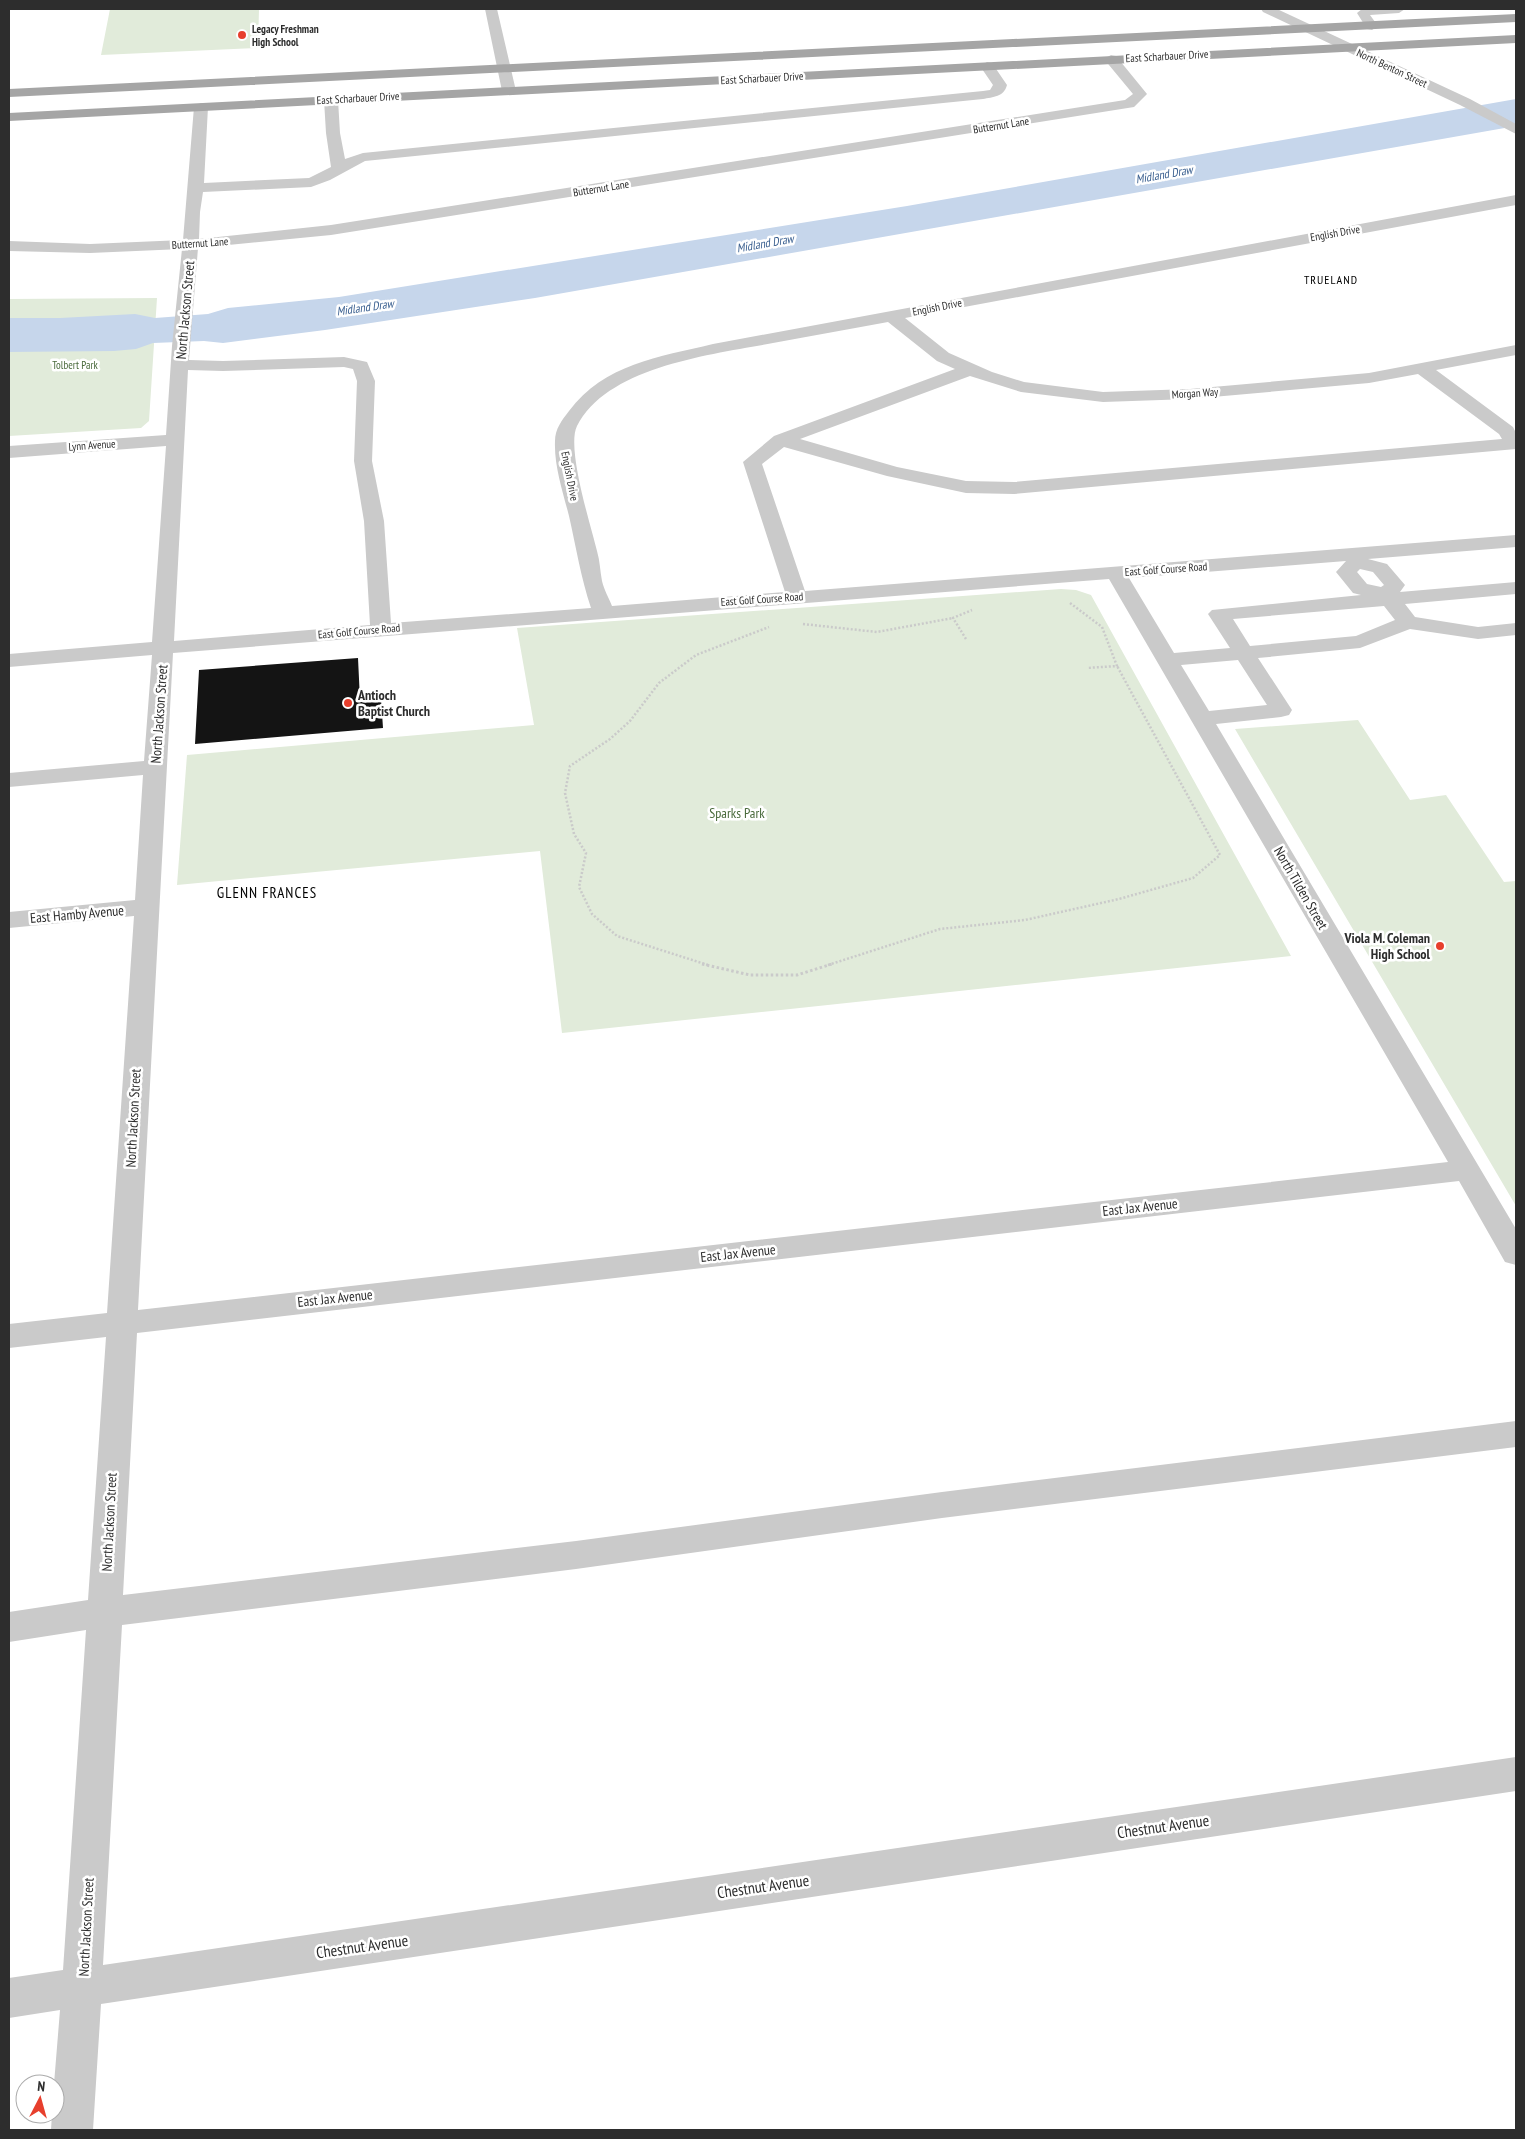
<svg xmlns="http://www.w3.org/2000/svg" width="1525" height="2139" font-family="'PT Sans Narrow',sans-serif">
	<style>
		.green { fill: #e1ebda }
		.water { fill: #c6d6eb }
		.building { fill: #141414 }
		.lines { fill: none; stroke-linecap: round; stroke-linejoin: round }
		.path-far1 { stroke: #cacaca; stroke-width: 2.5; stroke-dasharray: 2 2; stroke-linecap: butt }
		.path { stroke: #cacaca; stroke-width: 3; stroke-dasharray: 2.5 2.5; stroke-linecap: butt }
		.minor { fill: #cacaca; fill-rule: evenodd }
		.major { fill: #a5a5a5; fill-rule: evenodd }
		.poi-dot { fill: #e73f2d; stroke: #fff; stroke-width: 2 }
		.labels { text-anchor: middle; dominant-baseline: central; stroke-width: 5; stroke-linejoin: round; paint-order: stroke }
		.far-poi-label { font-size: 11px; font-weight: bold; fill: #2d2d2d; stroke: #fff; text-anchor: start }
		.far-street-label { font-size: 11px; fill: #2d2d2d; stroke: #fff }
		.far-park-label { font-size: 11px; fill: #48693a; stroke: #fff }
		.far-water-label { font-size: 12px; font-style: italic; fill: #3b6090; stroke: #fff }
		.far-neighbourhood-label { font-size: 12px; letter-spacing: 1px; fill: #000; stroke: #fff }
		.street-label { font-size: 14px; fill: #2d2d2d; stroke: #fff }
		.poi-label { font-size: 14px; font-weight: bold; fill: #2d2d2d; stroke: #fff; text-anchor: start }
		.park-label { font-size: 14px; fill: #48693a; stroke: #fff }
		.neighbourhood-label { font-size: 15px; letter-spacing: 1px; fill: #000; stroke: #fff }
		.near-street-label { font-size: 16px; fill: #2d2d2d; stroke: #fff }
	</style>
	<rect width="100%" height="100%" fill="#fff"/>
	<path class="green" d="M110,9H259L258,48L101,55Z
		M157,298L149,421L141,428L9,436V299Z
		M1061,589L1076,590L1091,595L1291,956L562,1033L540,851L177,885L187,755L534,725L517,628Z
		M1358,720L1410,800L1446,795L1504,882L1516,881V1206L1235,729Z"/>
	<path class="water" d="M1516,99V126L535,298L325,330L223,343L204,341L153,343L136,349L114,351L9,352V318H60L135,314L155,318L208,314L228,308L339,297L907,206Z"/>
	<path class="building" d="M358,658L360,700L381,698L383,728L195,744L199,670Z"/>
	<g class="lines">
		<path class="path-far1" d="M1070,603L1102,627L1117,666L1087,668
			M803,624L877,632L953,618
			M966,639L953,618L972,610
			M708,965L617,936L592,914L579,887L586,853L574,834L565,793L570,766L610,739L630,721L659,683L696,655L769,627
			M828,965L940,929L1025,920L1119,899L1193,878L1220,855L1117,666"/>
		<path class="path" d="M702,964L750,975H797L832,964"/>
		<path class="minor" d="M485,9H497L516,91L514,94H504L502,91Z
			M1261,9H1277L1470,99L1516,124V134L1460,105L1263,12Z
			M1362,9H1405L1399,13L1370,15L1378,26L1372,30L1367,29L1357,13Z
			M1111,55L1116,56L1147,94L1134,107L331,235L198,248L189,360L223,361L344,357L367,362L375,381L372,461L384,521L391,623L591,608C581,578 576,547 569,516C563,492 554,466 555,441C555,429 562,420 569,411C604,364 659,357 713,344L1516,195V205L905,318L949,353L992,372L1024,382L1103,392L1190,389L1369,373L1516,345V355L1436,370L1513,427L1516,433V449L1014,494L966,493L887,476L784,447L762,464L805,591L1516,535V547L1368,559L1387,564L1405,585L1400,592L1516,582V594L1405,604L1415,617L1478,627L1516,623V635L1478,639L1410,629L1360,648L1258,658L1292,710L1289,715L1281,717L1216,724L1516,1229V1265L1505,1262L1459,1181L137,1333L123,1595L576,1541L942,1492L1516,1421V1447L942,1518L576,1569L122,1625L103,1965L1516,1757V1791L101,2004L93,2130H51L52,2114H55L54,2084L60,2010L9,2018V1978L63,1970L86,1630L9,1642V1612L88,1600L106,1337L9,1348V1324L107,1313L134,916L9,928V912L135,900L143,775L9,787V773L144,761L152,655L9,667V654L152,642L166,446L9,458V446L166,435L172,346L182,249L90,253L9,251V241L90,244L183,240L194,107L201,103L208,107L204,183L309,178L331,167L326,133L324,100L331,96L338,100L340,133L345,159L363,153L983,91L990,90L993,85L980,66L987,62L992,63L1007,85C1004,97 993,97 983,99L365,161L330,180L311,187L203,192L200,212L199,239L331,225L1125,100L1133,94L1104,59ZM888,322L937,361L955,369L774,436L743,462L785,592L612,606C609,598 604,590 602,581C600,571 600,561 597,551C591,526 566,448 577,426C607,366 714,354 773,343C811,336 850,329 888,322ZM344,367L353,369L357,381L354,461L364,521L370,625L174,641L188,370L223,371ZM1418,374L1499,434L1502,439L1014,482L966,481L897,467L800,439L970,376L1021,392L1103,402L1190,399L1369,383ZM1346,561L1336,572L1353,593L1361,595L1212,610L1208,614L1230,648L1174,653L1129,578ZM1360,569L1373,572L1384,585L1381,587L1367,584L1357,572ZM1109,579L1448,1162L138,1310L173,653ZM1384,606L1395,620L1356,636L1250,646L1233,619ZM1238,660L1267,705L1209,711L1181,665Z"/>
		<path class="major" d="M1516,14V22L9,97V89Z
			M1516,35V43L9,121V113Z"/>
	</g>
	<g class="poi-dot">
		<circle cx="242" cy="35" r="5"/>
		<circle cx="348" cy="703" r="5"/>
		<circle cx="1440" cy="946" r="5"/>
	</g>
	<g class="labels">
		<g class="far-poi-label">
			<text x="252" y="29">Legacy Freshman<tspan x="252" dy="13">High School</tspan></text>
		</g>
		<g class="far-street-label">
			<text transform="translate(1167 56) rotate(-3)">East Scharbauer Drive</text>
			<text transform="translate(1392 68) rotate(25)">North Benton Street</text>
			<text transform="translate(762 78) rotate(-3)">East Scharbauer Drive</text>
			<text transform="translate(358 98) rotate(-3)">East Scharbauer Drive</text>
			<text transform="translate(1001 125) rotate(-9)">Butternut Lane</text>
			<text transform="translate(601 188) rotate(-9)">Butternut Lane</text>
			<text transform="translate(1335 233) rotate(-10)">English Drive</text>
			<text transform="translate(200 243) rotate(-4)">Butternut Lane</text>
			<text transform="translate(937 307) rotate(-11)">English Drive</text>
			<text transform="translate(1195 393) rotate(-4)">Morgan Way</text>
			<text transform="translate(92 445) rotate(-4)">Lynn Avenue</text>
			<text transform="translate(570 476) rotate(79)">English Drive</text>
			<text transform="translate(1166 569) rotate(-4)">East Golf Course Road</text>
			<text transform="translate(762 599) rotate(-4)">East Golf Course Road</text>
			<text transform="translate(359 631) rotate(-5)">East Golf Course Road</text>
		</g>
		<g class="far-park-label">
			<text x="75" y="365">Tolbert Park</text>
		</g>
		<g class="far-water-label">
			<text transform="translate(1164 174) rotate(-10)">Midland Draw</text>
			<text transform="translate(765 243) rotate(-10)">Midland Draw</text>
			<text transform="translate(365 307) rotate(-8)">Midland Draw</text>
		</g>
		<g class="far-neighbourhood-label">
			<text x="1331" y="279">TRUELAND</text>
		</g>
		<g class="street-label">
			<text transform="translate(185 310) rotate(-85)">North Jackson Street</text>
			<text transform="translate(159 714) rotate(-86)">North Jackson Street</text>
			<text transform="translate(1301 888) rotate(60)">North Tilden Street</text>
			<text transform="translate(77 914) rotate(-5)">East Hamby Avenue</text>
			<text transform="translate(133 1118) rotate(-87)">North Jackson Street</text>
			<text transform="translate(1140 1207) rotate(-6)">East Jax Avenue</text>
			<text transform="translate(738 1253) rotate(-6)">East Jax Avenue</text>
			<text transform="translate(335 1298) rotate(-6)">East Jax Avenue</text>
			<text transform="translate(109 1522) rotate(-87)">North Jackson Street</text>
			<text transform="translate(86 1927) rotate(-87)">North Jackson Street</text>
		</g>
		<g class="poi-label">
			<text x="358" y="695">Antioch<tspan x="358" dy="16">Baptist Church</tspan></text>
			<text x="1430" y="938" text-anchor="end">Viola M. Coleman<tspan x="1430" dy="16">High School</tspan></text>
		</g>
		<g class="park-label">
			<text x="737" y="813">Sparks Park</text>
		</g>
		<g class="neighbourhood-label">
			<text x="267" y="892">GLENN FRANCES</text>
		</g>
		<g class="near-street-label">
			<text transform="translate(1163 1826) rotate(-8)">Chestnut Avenue</text>
			<text transform="translate(763 1886) rotate(-8)">Chestnut Avenue</text>
			<text transform="translate(362 1946) rotate(-8)">Chestnut Avenue</text>
		</g>
	</g>
	<rect width="1525" height="2139" fill="none" stroke="#2d2d2d" stroke-width="20"/>
	<g transform="translate(40 2099) rotate(6)"><circle r="24" fill="#ffffff" stroke="#ababab"/>
	<path d="M0-4L9 19L0 12L-9 19Z" fill="#e73f2d"/>
	<text y="-8" font-size="14" font-weight="bold" text-anchor="middle" fill="#2d2d2d">N</text>
	</g>
</svg>
